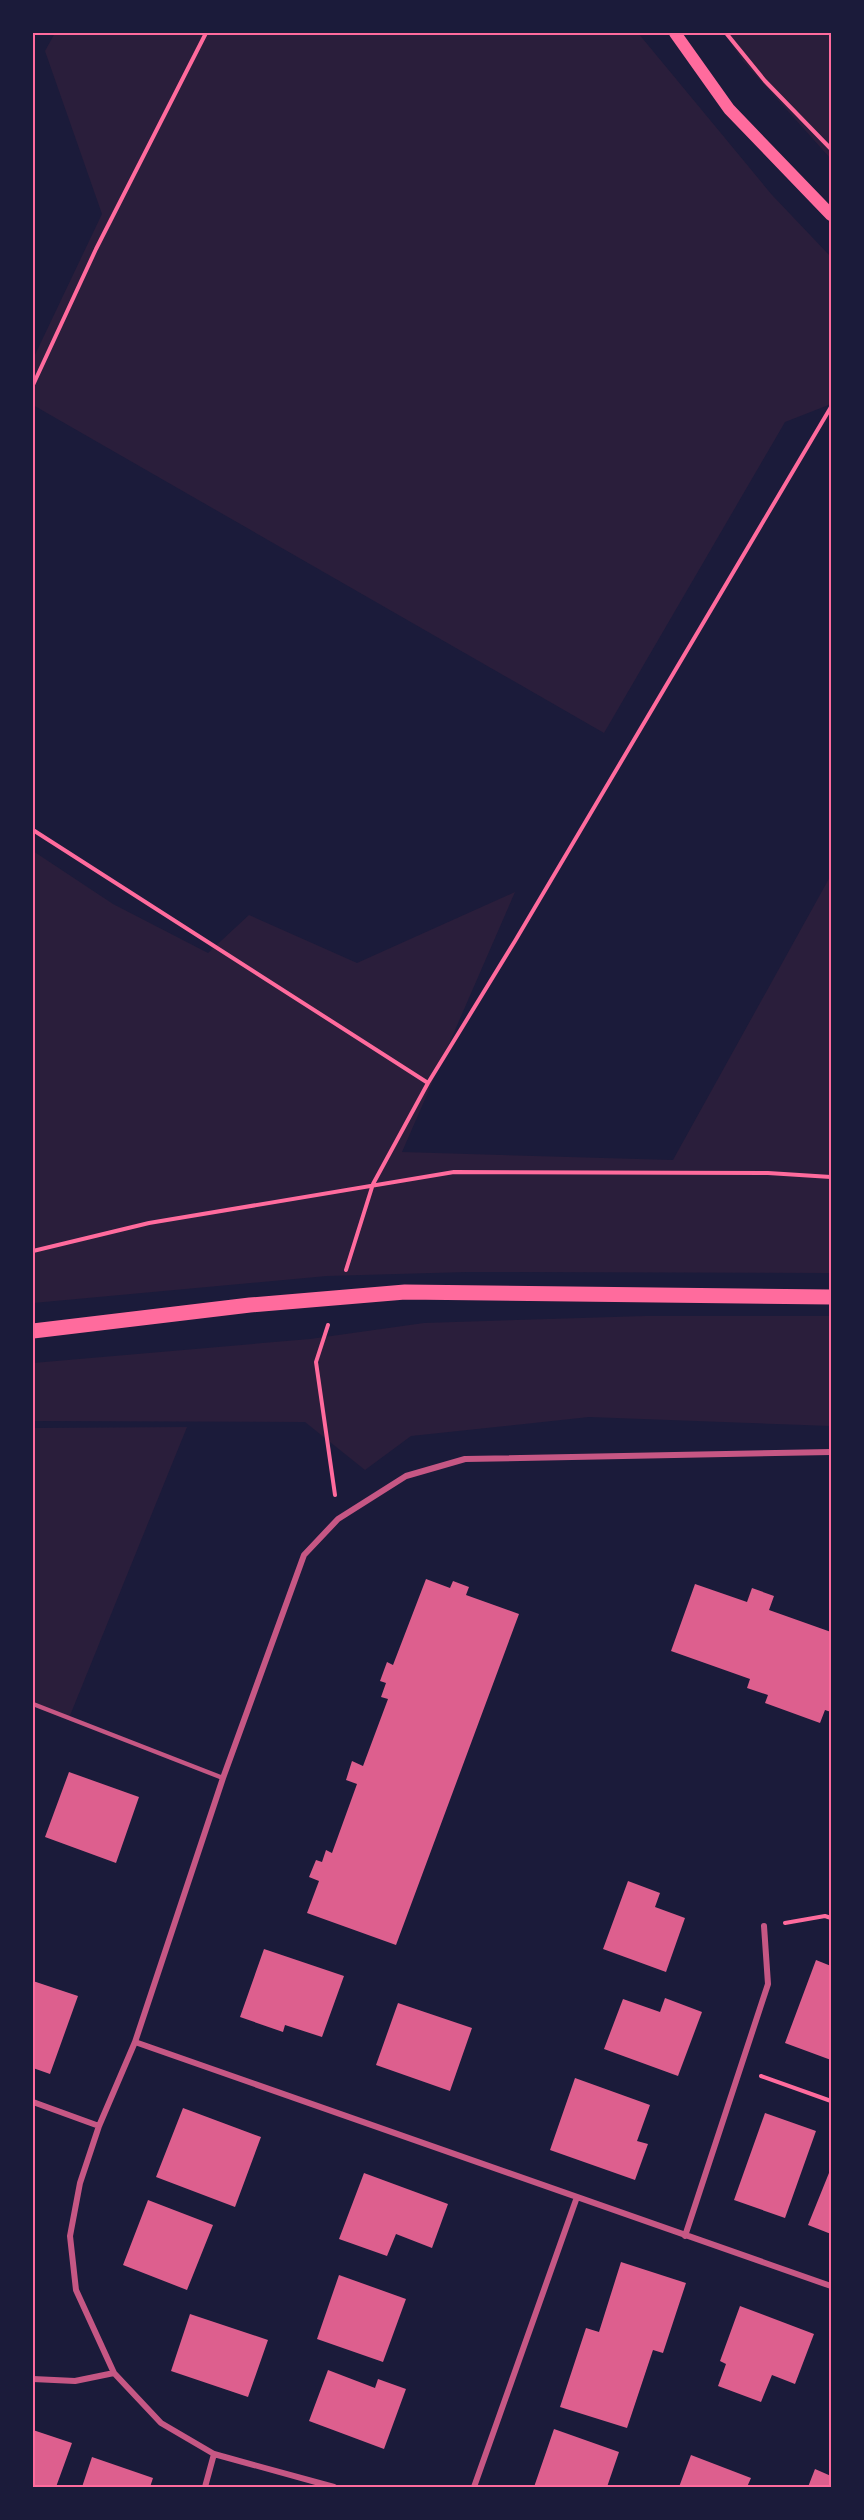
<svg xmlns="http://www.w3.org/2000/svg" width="864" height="2520" font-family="'Archivo Narrow',sans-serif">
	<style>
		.green { fill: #2a1e3b }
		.building { fill: #dd5f8e }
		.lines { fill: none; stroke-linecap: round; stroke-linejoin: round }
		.path { stroke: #ff6b9d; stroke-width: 4 }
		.service { stroke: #c65784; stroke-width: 4.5 }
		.minor { stroke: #c65784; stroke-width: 6 }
		.secondary { stroke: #ff6b9d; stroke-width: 12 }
		.primary { stroke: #ff6b9d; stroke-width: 15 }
		.neatline { fill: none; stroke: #ff6b9d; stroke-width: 2 }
	</style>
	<rect width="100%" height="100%" fill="#1b1b3a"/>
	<path class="green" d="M55,33H638L772,195L831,257V404L785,422L604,733L33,405V359L102,214L45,51Z
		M724,33H831V159L743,61Z
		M33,851L113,904L208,953L249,915L357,963L515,892L402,1152L673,1160L831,875V1273L467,1272L327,1276L33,1303Z
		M645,1316H831V1426L589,1417L411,1436L365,1470L305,1422L33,1421V1363L310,1339L424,1323Z
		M187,1427L69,1718L33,1704V1428Z"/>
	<path class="building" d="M426,1579L450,1588L453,1581L469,1587L466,1595L519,1614L396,1945L307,1913L319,1881L309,1877L316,1860L322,1862L326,1850L332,1853L357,1784L346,1780L352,1761L363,1766L388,1699L381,1697L386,1683L380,1681L387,1662L393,1665Z
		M695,1584L747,1602L752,1588L774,1596L769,1610L831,1632V1712L825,1710L820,1723L765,1703L768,1695L747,1688L750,1679L671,1651Z
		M69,1772L139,1797L116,1863L45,1837Z
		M628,1881L660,1893L655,1907L685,1918L666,1972L603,1949Z
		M264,1949L344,1976L322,2037L285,2025L283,2032L240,2017Z
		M816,1960L831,1966V2060L785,2043Z
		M33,1981L78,1996L50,2074L33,2068Z
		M665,1998L702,2012L678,2076L604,2049L623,1999L660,2012Z
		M398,2003L472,2028L450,2091L376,2065Z
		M575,2078L650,2105L637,2141L648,2144L635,2180L550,2150Z
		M183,2108L261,2137L235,2207L156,2177Z
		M765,2113L816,2131L785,2218L734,2200Z
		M831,2168V2234L808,2225Z
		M364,2173L448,2204L432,2248L396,2234L387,2256L339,2239Z
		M148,2200L213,2225L187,2290L123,2265Z
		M621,2262L686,2283L663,2353L653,2350L627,2428L560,2407L586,2328L599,2332Z
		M339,2275L406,2299L383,2362L317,2339Z
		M740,2306L814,2334L795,2384L772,2375L761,2402L718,2386L726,2364L720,2361Z
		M190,2314L268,2340L248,2397L171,2371Z
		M328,2370L375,2388L378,2379L406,2389L384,2449L309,2421Z
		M554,2429L619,2452L607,2487H534Z
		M33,2430L72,2443L56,2487H33Z
		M691,2455L751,2478L747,2487H679Z
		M92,2457L153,2478L150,2487H82Z
		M815,2469L831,2476V2487H808Z"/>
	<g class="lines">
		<path class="path" d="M726,33L765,81L831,149
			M33,385L96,249L206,33
			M33,830L428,1083
			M33,1251L149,1223L454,1172L768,1173L831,1177
			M346,1270L373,1184L428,1083L515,941L831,407
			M328,1325L316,1362L335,1495
			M785,1923L825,1916L831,1918
			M761,2076L831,2101"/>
		<path class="service" d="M33,1704L223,1778"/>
		<path class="minor" d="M135,2042L831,2286
			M33,2102L99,2126
			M685,2236L768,1984L764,1926
			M33,2379L75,2381L114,2373
			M205,2487L214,2454
			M334,2487L214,2454L161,2423L114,2373L76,2290L70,2236L80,2183L99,2126L135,2042L223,1778L304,1555L338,1519L406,1476L465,1459L831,1452
			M474,2487L577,2197"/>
		<path class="secondary" d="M675,33L729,109L831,215"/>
		<path class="primary" d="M33,1331L250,1305L405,1292L831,1297"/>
	</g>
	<rect width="864" height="2520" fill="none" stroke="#1b1b3a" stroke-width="69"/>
	<rect x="34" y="34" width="796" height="2452" class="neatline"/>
</svg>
